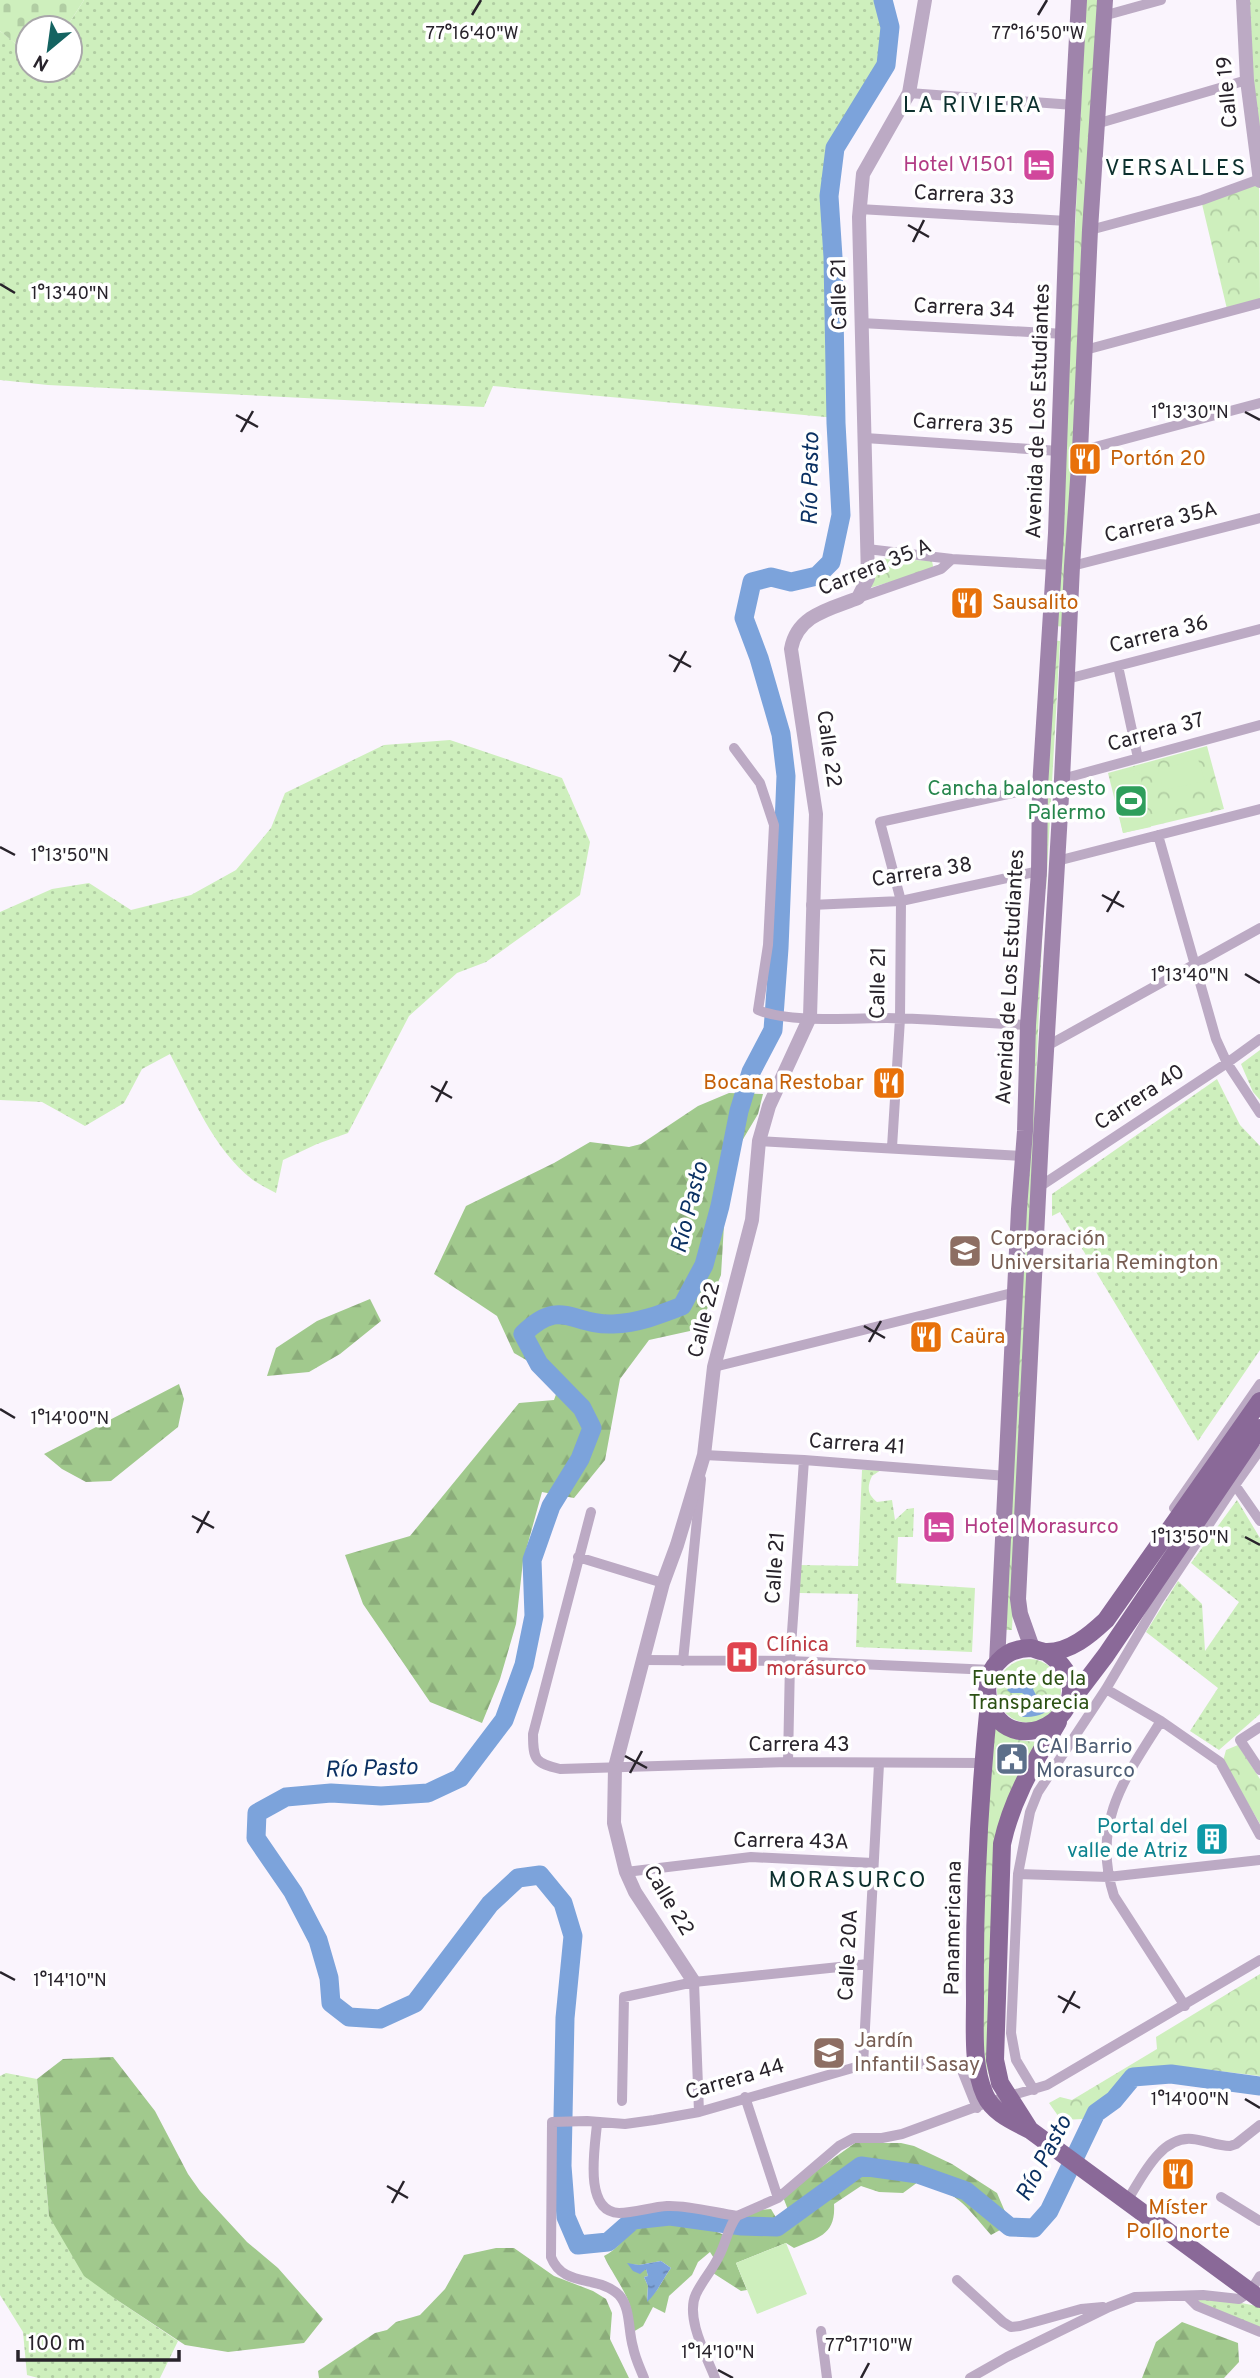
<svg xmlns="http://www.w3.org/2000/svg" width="1260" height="2378" font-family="Overpass,sans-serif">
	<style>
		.grass { fill: url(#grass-dots) }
		.forest { fill: url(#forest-firs); fill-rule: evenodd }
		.cemetery { fill: url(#cemetery-stones) }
		.park { fill: url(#park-crowns) }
		.garden { fill: #ceefbd }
		.water { fill: url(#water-ripples) }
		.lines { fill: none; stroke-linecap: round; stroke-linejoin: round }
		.river { stroke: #7ca3db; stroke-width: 19 }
		.minor { stroke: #bcaac4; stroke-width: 10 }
		.tertiary { stroke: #bcaac4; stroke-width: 14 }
		.secondary { stroke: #9f84ab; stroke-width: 16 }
		.primary { stroke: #8a6998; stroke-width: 18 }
		.ticks { fill: none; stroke: #28232b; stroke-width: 2.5 }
		.labels { text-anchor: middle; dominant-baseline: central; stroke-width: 7; stroke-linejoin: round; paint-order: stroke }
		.street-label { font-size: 21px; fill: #28232b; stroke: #fff }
		.hotel-label { font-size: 21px; fill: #b23c85; stroke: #fff; text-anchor: end }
		.food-label { font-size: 21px; fill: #c56008; stroke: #fff; text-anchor: start }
		.leisure-label { font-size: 21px; fill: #27864d; stroke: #fff; text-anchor: end }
		.education-label { font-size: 21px; fill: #785e54; stroke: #fff; text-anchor: start }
		.health-label { font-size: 21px; fill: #be3a42; stroke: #fff; text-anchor: start }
		.park-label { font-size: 21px; fill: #2c5114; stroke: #fff }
		.service-label { font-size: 21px; fill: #4e5e75; stroke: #fff; text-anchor: start }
		.culture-label { font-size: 21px; fill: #0d838f; stroke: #fff; text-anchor: end }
		.neighbourhood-label { font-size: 23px; letter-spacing: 2px; fill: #0c302e; stroke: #fff }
		.water-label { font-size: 23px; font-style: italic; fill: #0b3163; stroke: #fff }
		.ticks-label { font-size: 18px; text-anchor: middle; fill: #28232b; stroke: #fff; stroke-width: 7; stroke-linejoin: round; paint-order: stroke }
	</style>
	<defs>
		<pattern id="grass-dots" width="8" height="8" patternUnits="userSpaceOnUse" patternTransform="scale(1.75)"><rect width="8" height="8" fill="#ceefbd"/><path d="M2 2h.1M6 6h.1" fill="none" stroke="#b1cda3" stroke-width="1.8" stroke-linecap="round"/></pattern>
		<pattern id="forest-firs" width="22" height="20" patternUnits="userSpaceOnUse" patternTransform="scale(1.75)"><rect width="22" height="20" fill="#a1c98d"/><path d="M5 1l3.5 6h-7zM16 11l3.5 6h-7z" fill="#8bac7a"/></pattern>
		<pattern id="cemetery-stones" width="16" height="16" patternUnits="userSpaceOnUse" patternTransform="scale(1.75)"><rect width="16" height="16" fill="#ceefbd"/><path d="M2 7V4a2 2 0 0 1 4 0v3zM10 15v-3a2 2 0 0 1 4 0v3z" fill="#b1cda3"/></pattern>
		<pattern id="park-crowns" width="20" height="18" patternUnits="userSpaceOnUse" patternTransform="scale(1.75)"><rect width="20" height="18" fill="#ceefbd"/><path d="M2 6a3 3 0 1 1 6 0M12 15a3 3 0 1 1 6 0" fill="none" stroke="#b1cda3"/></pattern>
		<pattern id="water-ripples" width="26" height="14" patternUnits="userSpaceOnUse" patternTransform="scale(1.75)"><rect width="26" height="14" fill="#7ca3db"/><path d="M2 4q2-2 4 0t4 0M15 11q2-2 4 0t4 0" fill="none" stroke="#6684b2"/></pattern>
	</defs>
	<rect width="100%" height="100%" fill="#faf4fd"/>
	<path class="grass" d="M84,0H883L890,27L886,65L835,147L829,196L833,257L836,418L493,386L484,407L48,385L0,380V31C14,42 28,51 28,70L36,72L38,70H70V28H66Z
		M1244,0H1260V170Z
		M450,740L562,778L590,842L580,895L486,962L457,973L409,1016L348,1133L317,1144L283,1160L276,1193C269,1189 260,1185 253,1180C213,1149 193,1097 170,1054L142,1069L124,1103L85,1126L42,1102L0,1100V912L52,889L89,883L131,910L191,895L236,870L271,828L285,793L384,745Z
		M1260,1050V1100L1253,1092L1241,1064Z
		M1217,1079L1240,1125L1260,1146V1350L1198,1441L1060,1212L1052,1216V1194Z
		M862,1470H881L872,1476C867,1487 867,1494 877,1502L892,1500L895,1520L907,1509L914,1508L913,1537H898L896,1583L975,1588L972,1652L856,1647L858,1594L799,1593V1565L858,1566Z
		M1237,1500L1260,1538V1714L1219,1750L1190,1731L1218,1688L1146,1632L1178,1581L1202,1604L1205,1651L1239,1602L1191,1563Z
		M6,2073L37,2079L49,2216L117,2300L178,2341L160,2378H38L27,2375L23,2332L0,2295V2076Z
		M1198,2298H1215L1257,2306L1260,2308V2331L1200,2305Z"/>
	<path class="forest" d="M729,1093L763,1094L758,1114L733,1156L724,1225L721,1275L699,1329L649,1340L620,1379L605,1460L574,1498L542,1492L523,1561L516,1624L500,1679L482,1723L430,1702L363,1604L345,1555L410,1536L519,1403L554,1400L561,1380L514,1353L497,1316L434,1274L466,1206L554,1163L590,1142L629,1147L641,1144L698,1106Z
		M370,1299L381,1321L340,1354L309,1372L267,1376L276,1348L317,1321Z
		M179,1384L184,1399L178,1427L111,1481L86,1482L62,1469L44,1454Z
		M113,2057L155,2111L188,2174L200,2191L247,2242L278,2268L323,2319L304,2343L228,2352L185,2345L117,2300L84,2276L49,2216L37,2079L63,2059Z
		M855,2143H901L914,2146L952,2164L997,2193L1006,2214L1000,2230L991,2235C963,2203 960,2194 918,2182L903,2193L879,2192L861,2186L834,2204C836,2235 819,2237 794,2248L786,2243L736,2263L747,2290L741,2291L713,2273L717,2263L710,2252L698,2262L692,2275L669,2296L665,2313L653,2307L643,2326L628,2335C629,2328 631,2320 631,2312C631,2298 611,2272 604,2256C618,2250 625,2235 637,2227C659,2213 707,2227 729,2237L735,2218L757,2210L771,2209L778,2221L790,2215L783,2197L806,2178ZM661,2261L671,2268C662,2280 659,2291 647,2300L648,2286L644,2277L648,2276L646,2268L628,2264L639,2265Z
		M496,2248H514L554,2276L593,2291L606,2299L612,2313L610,2339L629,2378H319L318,2371L375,2333L387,2330L396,2322L420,2315L445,2289L464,2255Z
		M1182,2322L1238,2343L1239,2362L1224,2378H1142L1156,2342Z"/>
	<path class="cemetery" d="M0,0H84L66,28H28V59L20,47L0,31Z"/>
	<path class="park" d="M1086,0H1099L1066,627L1056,626Z
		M1259,184L1260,299L1227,309L1202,204Z
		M876,558L932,561L933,566L932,570L869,588Z
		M1050,640L1060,641L1046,889L1034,890Z
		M1207,746L1224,809L1123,833L1108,773Z
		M1034,894L1044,895L1012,1630H1002Z
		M997 1691a32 32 0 1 1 64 0a32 32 0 1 1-64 0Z
		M993,1724C1011,1741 1016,1740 1040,1742L1001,1818L990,2078L985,2063L979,1972Z
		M1238,1745L1260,1779V1824L1223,1761L1226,1750Z
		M1260,1974V2076L1169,2065L1129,2070L1106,2096L1088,2109L1083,2119L1061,2120L1049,2103L1060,2097L1072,2100L1157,2049L1156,2037Z"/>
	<path class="garden" d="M1198,759L1205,781L1164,790L1158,770Z
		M1139,769L1151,827L1123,833L1111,775Z
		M786,2243L807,2294L757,2314L736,2263Z"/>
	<path class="water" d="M1027,1679L1036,1683L1033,1689L1037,1697L1053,1704C1045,1716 1035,1717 1022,1717L1026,1696L1022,1693H1011L1007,1690L1012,1684Z
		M661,2261L671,2268C662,2280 658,2292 647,2302L648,2286L644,2277L648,2276L646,2269L640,2274L633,2271L627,2263L639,2265Z"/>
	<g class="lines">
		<path class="river" d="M883,0L890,27L886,65L835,148L829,196L833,257L836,423L841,515L831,562L817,576L791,582L771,577L752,582L744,618L759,658L781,734L786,776L779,948L773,1030L751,1072L739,1111L720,1206L704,1265L682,1306C659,1315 638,1323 613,1324C572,1326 561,1296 523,1334L539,1364L582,1408L592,1428L580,1459L551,1506L532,1560L534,1616L524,1665L504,1720L460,1778L428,1793L381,1796L331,1793L286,1797L257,1813L256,1838L293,1892L318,1940L329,1978L331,2003L349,2017L380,2019L415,2003L490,1904L518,1878L540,1875L563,1903L573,1936L565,2018L562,2166L566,2217L578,2245L608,2242L633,2220L670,2216L742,2226L777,2227L861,2166L918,2174L966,2191L1010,2227L1034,2228L1049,2211L1096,2113L1114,2100L1133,2077L1171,2074L1260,2086"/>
		<path class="minor" d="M1103,16L1161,0
			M909,93L1074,105
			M1096,124L1247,80
			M859,209L1067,221
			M1090,230L1202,200L1260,179
			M861,323L1065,334
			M1085,350L1260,303
			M865,438L1059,451
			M1080,451L1260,403
			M867,549L952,559L1054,565
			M1072,566L1260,518
			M858,598L941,569L952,559
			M1118,666L1138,758
			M1067,679L1260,629
			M734,748L760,783L774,825L768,945L758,1010C789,1023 851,1018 887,1018C934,1019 981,1023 1028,1025
			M1062,779L1260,725
			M1158,835L1216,1039L1227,1063L1260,1113
			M1057,861L1260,809
			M811,905L901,901L1039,871
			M1047,1046L1260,928
			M759,1141L1024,1156
			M892,1147L900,1019L901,901L880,822L1040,787
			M1039,1187L1227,1063L1260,1039
			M714,1367L1016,1292
			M703,1460L704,1455L804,1460L1007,1476
			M1235,1485L1260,1521
			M1174,1508L1260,1384
			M591,1512L533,1734C533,1760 535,1763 560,1769L788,1762L983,1763
			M578,1557L663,1583
			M643,1660L790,1661L992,1670
			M683,1661L701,1479
			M1106,1689L1161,1721L1220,1762L1260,1835
			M1161,1721C1124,1779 1091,1824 1114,1896L1185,2006
			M1260,1727L1240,1740L1260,1770
			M788,1762L790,1661L804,1460
			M626,1872L751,1857L873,1863
			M1018,1874L1108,1877L1260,1860
			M694,1982L699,2112
			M959,2063L977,2108
			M863,2065L879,1764
			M1034,2090L1016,2060L1011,2033L1018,1874L1030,1812L1038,1792L1106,1689L1158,1601L1235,1485L1260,1450
			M745,2097L778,2198
			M622,2101L624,1997L694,1982L868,1964
			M597,2124C595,2147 583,2212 619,2213C635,2213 651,2207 667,2206C688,2205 716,2213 737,2216
			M1221,2197L1260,2221
			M1127,2201C1141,2179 1160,2136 1192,2139C1205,2140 1217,2146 1230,2146L1236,2144L1260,2125
			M957,2280L1003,2322L1011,2327L1020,2326L1081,2309L1103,2307
			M1187,2296L1197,2306L1260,2332
			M821,2331L827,2378
			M644,2378C640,2368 635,2358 633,2347C628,2331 631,2308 619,2295C599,2275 563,2288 551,2257L552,2122L587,2121L625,2124L654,2120L699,2112L863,2065L976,2063
			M715,2378C706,2355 685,2317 696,2294C702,2281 713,2269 719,2256C726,2243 728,2227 737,2216L778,2198L839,2146L854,2138H882L902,2134L989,2102L1047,2085L1260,1960
			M970,2378L1007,2357L1109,2307L1135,2297L1203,2295L1239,2299L1250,2292L1260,2276"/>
		<path class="tertiary" d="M1243,0L1247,80L1260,181
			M694,1982L635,1892L626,1872L614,1823L615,1767L663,1583L677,1545L704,1455L714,1367L752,1220L759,1141L769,1106L810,1017L816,814L791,649C797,615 830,609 858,598L868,578L859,217L863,174L909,93L925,0"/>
		<path class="secondary" d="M1032,1648L1020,1614L1018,1599L1041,1136L1062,779L1072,566L1080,451L1090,230L1105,0
			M997,1663L1019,1209L1025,1131L1028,1025L1039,871L1040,787L1056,533L1067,221L1079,0"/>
		<path class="primary" d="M1046,1652C1119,1701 1012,1772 989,1702C985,1689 988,1672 998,1662C1006,1653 1018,1648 1031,1648C1036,1649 1041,1652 1047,1652C1070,1652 1090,1635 1106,1620L1260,1401
			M989,1703C979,1801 974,1902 975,2000C975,2031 972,2066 985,2095C993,2113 1013,2121 1030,2130L1260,2299
			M1068,1705L1106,1655L1260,1428
			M1030,2130L1000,2083L995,2060L1002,1844C1012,1798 1034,1763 1058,1722"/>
	</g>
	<path class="ticks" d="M472,15L481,0M1038,15L1047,0M908,225L929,237M913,242L924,220M0,284L15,293M1245,412L1260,420M236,415L258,427M241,432L253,411M669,655L691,667M674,672L686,651M0,847L15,855M1102,895L1124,907M1107,912L1119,891M1245,974L1260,983M431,1086L452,1098M436,1102L447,1081M864,1326L885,1338M869,1342L881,1321M0,1409L15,1418M192,1516L214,1528M197,1533L209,1511M1245,1537L1260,1545M625,1756L647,1768M630,1773L642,1751M0,1972L15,1980M1058,1996L1080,2008M1063,2013L1075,1991M1245,2099L1260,2108M387,2186L408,2198M392,2203L404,2181M718,2370L733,2378M861,2378L869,2363"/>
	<defs>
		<symbol id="hotel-square" viewBox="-11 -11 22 22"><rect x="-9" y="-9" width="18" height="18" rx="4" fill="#d1479c" stroke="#fff"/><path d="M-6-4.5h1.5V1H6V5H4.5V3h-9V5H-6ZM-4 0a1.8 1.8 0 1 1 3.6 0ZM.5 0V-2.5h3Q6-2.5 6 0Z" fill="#fff"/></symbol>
		<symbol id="restaurant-square" viewBox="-11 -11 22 22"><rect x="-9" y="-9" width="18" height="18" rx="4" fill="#e8710a" stroke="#fff"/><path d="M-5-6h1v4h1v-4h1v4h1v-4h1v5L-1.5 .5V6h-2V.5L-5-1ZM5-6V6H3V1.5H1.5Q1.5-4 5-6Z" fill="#fff"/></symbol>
		<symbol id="stadium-square" viewBox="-11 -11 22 22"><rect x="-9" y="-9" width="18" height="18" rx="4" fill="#2e9e5b" stroke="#fff"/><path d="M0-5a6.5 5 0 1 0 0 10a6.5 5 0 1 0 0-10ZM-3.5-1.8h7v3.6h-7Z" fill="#fff"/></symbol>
		<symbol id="university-square" viewBox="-11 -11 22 22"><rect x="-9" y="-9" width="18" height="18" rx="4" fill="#8d6e63" stroke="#fff"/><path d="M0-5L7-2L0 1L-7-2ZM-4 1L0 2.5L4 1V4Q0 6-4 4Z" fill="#fff"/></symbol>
		<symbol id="hospital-square" viewBox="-11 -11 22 22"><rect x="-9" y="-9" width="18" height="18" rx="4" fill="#e0444e" stroke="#fff"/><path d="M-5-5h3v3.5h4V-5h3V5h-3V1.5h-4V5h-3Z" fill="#fff"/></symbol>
		<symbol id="civic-square" viewBox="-11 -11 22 22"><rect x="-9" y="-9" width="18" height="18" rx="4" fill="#5c6f8a" stroke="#fff"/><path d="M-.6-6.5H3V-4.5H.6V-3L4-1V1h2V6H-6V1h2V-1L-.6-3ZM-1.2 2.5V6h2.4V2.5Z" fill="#fff"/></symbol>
		<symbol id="building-square" viewBox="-11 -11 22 22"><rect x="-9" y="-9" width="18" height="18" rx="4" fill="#0f9aa8" stroke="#fff"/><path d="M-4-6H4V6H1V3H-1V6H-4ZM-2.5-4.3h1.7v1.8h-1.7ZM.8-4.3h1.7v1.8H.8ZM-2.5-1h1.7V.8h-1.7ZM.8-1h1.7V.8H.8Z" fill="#fff"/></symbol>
		<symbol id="school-square" viewBox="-11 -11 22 22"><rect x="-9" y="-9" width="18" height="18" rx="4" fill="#8d6e63" stroke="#fff"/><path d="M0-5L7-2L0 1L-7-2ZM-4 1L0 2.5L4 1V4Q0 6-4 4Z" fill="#fff"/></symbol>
	</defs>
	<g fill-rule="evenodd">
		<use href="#hotel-square" x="1020" y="146" width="38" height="38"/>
		<use href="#restaurant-square" x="1066" y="440" width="38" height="38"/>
		<use href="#restaurant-square" x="948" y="584" width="38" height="38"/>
		<use href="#stadium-square" x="1112" y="782" width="38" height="38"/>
		<use href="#restaurant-square" x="870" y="1064" width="38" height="38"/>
		<use href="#university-square" x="946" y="1232" width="38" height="38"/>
		<use href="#restaurant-square" x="907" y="1318" width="38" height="38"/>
		<use href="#hotel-square" x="920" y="1508" width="38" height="38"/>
		<use href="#hospital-square" x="723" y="1638" width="38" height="38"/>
		<use href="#civic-square" x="993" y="1740" width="38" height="38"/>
		<use href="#building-square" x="1193" y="1820" width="38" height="38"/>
		<use href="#school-square" x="810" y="2034" width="38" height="38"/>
		<use href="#restaurant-square" x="1159" y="2155" width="38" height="38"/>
	</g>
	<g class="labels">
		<g class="street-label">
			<text transform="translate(1228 92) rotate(-95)">Calle 19</text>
			<text transform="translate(964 196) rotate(3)">Carrera 33</text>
			<text transform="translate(840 294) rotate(-91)">Calle 21</text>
			<text transform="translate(964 309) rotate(3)">Carrera 34</text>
			<text transform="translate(1039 411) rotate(-88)">Avenida de Los Estudiantes</text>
			<text transform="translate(963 425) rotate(4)">Carrera 35</text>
			<text transform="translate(1161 523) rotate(-14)">Carrera 35A</text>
			<text transform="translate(875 568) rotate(-22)">Carrera 35 A</text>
			<text transform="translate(1159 635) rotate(-14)">Carrera 36</text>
			<text transform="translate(1156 733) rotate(-15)">Carrera 37</text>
			<text transform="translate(828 749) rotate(82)">Calle 22</text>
			<text transform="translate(922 873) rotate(-9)">Carrera 38</text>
			<text transform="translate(1011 977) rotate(-87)">Avenida de Los Estudiantes</text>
			<text transform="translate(879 983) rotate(-89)">Calle 21</text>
			<text transform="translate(1140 1098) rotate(-33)">Carrera 40</text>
			<text transform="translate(705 1320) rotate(-76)">Calle 22</text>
			<text transform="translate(857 1445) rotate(4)">Carrera 41</text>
			<text transform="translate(776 1568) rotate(-86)">Calle 21</text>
			<text x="799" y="1745">Carrera 43</text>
			<text transform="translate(791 1842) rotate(1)">Carrera 43A</text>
			<text transform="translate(668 1901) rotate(59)">Calle 22</text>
			<text transform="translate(954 1928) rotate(-89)">Panamericana</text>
			<text transform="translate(849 1955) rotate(-87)">Calle 20A</text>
			<text transform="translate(735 2080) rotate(-16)">Carrera 44</text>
		</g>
		<g class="hotel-label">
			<text x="1014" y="165">Hotel V1501</text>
			<text x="964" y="1527" text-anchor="start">Hotel Morasurco</text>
		</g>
		<g class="food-label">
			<text x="1110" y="459">Portón 20</text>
			<text x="992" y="603">Sausalito</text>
			<text x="864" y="1083" text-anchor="end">Bocana Restobar</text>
			<text x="950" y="1337">Caüra</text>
			<text x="1178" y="2208" text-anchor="middle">Míster<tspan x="1178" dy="24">Pollo norte</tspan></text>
		</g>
		<g class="leisure-label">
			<text x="1106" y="789">Cancha baloncesto<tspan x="1106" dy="24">Palermo</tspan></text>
		</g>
		<g class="education-label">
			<text x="990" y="1239">Corporación<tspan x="990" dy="24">Universitaria Remington</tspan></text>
			<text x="854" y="2041">Jardín<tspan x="854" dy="24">Infantil Sasay</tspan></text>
		</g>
		<g class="health-label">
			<text x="766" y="1645">Clínica<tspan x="766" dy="24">morásurco</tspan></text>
		</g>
		<g class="park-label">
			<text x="1029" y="1679">Fuente de la<tspan x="1029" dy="24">Transparecia</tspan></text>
		</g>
		<g class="service-label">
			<text x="1036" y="1747">CAI Barrio<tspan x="1036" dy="24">Morasurco</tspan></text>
		</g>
		<g class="culture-label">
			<text x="1188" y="1827">Portal del<tspan x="1188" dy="24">valle de Atriz</tspan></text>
		</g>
		<g class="neighbourhood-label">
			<text x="973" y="106">LA RIVIERA</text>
			<text x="1176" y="169">VERSALLES</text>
			<text x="848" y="1881">MORASURCO</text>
		</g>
		<g class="water-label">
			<text transform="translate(812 479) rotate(-89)">Río Pasto</text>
			<text transform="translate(691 1208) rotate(-76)">Río Pasto</text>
			<text transform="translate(371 1770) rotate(-2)">Río Pasto</text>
			<text transform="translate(1045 2159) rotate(-62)">Río Pasto</text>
		</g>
	</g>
	<g class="ticks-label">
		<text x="472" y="39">77°16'40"W</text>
		<text x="1038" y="39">77°16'50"W</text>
		<text x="70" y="299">1°13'40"N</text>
		<text x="1190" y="418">1°13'30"N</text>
		<text x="70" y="861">1°13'50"N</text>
		<text x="1190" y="981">1°13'40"N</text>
		<text x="70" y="1424">1°14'00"N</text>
		<text x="1190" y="1543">1°13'50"N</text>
		<text x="70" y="1986">1°14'10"N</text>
		<text x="1190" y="2105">1°14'00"N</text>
		<text x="869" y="2351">77°17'10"W</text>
		<text x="718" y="2358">1°14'10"N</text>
	</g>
	<g transform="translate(49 49) rotate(209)"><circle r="33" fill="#ffffff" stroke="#a9a7aa" stroke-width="2"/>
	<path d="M0-5L12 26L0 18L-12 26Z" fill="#146361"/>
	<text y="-10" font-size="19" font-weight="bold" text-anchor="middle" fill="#28232b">N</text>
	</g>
	<path d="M18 2350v10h161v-10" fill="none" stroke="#28232b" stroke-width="3.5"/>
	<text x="28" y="2350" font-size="21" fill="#28232b" stroke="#ffffff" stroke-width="5" paint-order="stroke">100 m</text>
</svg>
